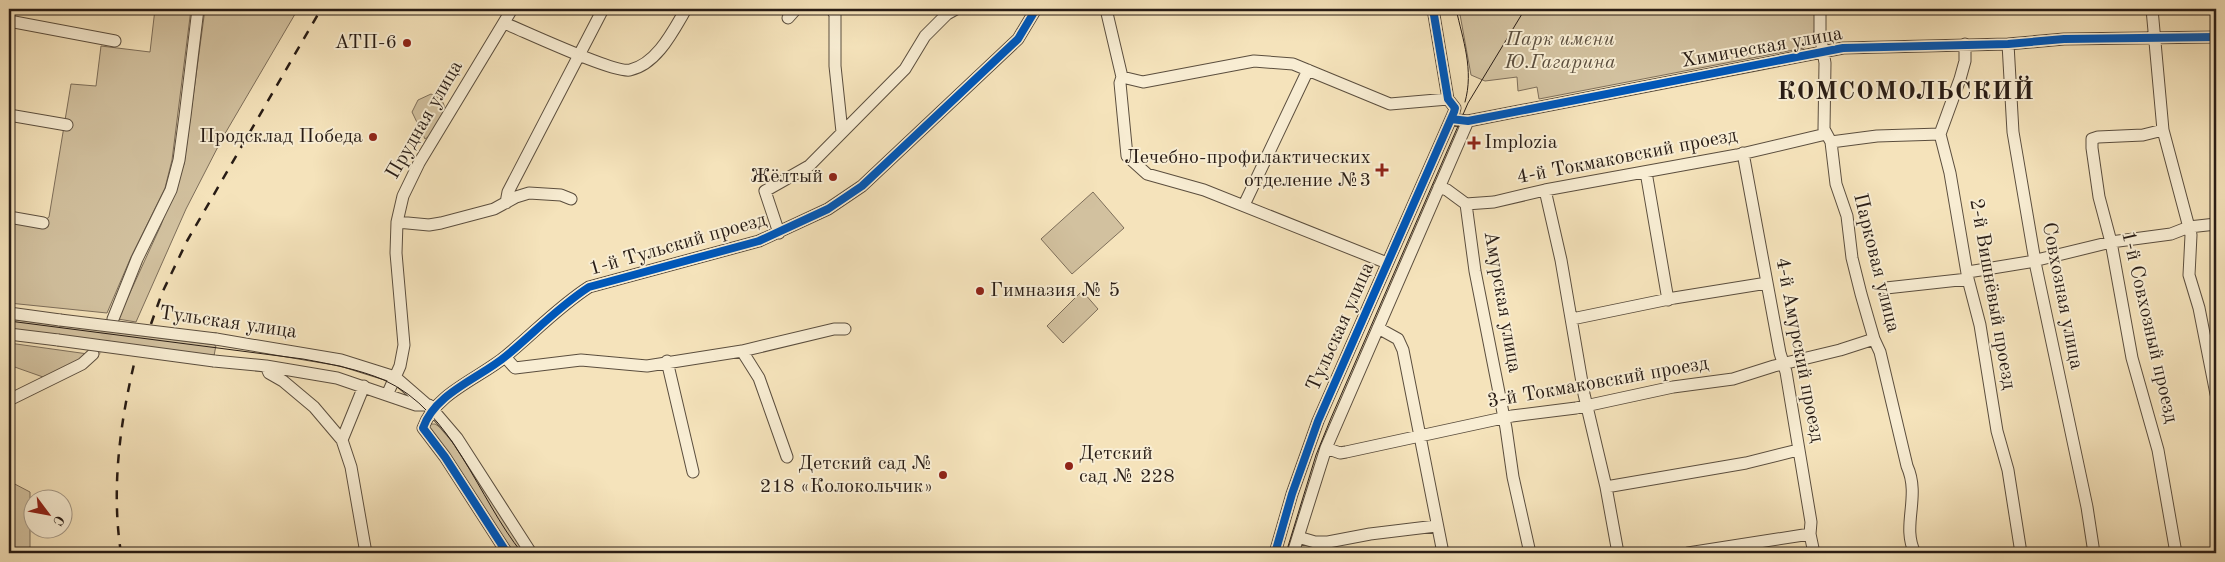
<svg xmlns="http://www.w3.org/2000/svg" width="2225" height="562" font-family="'Old Standard TT',serif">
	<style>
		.green { fill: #d2c19f; stroke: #7d6e5a }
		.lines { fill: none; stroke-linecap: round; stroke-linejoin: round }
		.minor-tunnel { stroke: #ccbb9a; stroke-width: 11; stroke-dasharray: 11 5.5; stroke-linecap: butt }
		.minor-casing { stroke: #5b4e3e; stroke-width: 13 }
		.minor { stroke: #f8edd3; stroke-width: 11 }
		.tram { stroke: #281c15; stroke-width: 1 }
		.rail { stroke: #281c15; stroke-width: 2.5; stroke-dasharray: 9 9; stroke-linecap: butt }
		.minor-bridge-casing { stroke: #5b4e3e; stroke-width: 13; stroke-linecap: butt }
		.minor-bridge { stroke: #f8edd3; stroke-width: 11 }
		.cycleway-casing { stroke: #f8edd3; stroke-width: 11 }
		.cycleway { stroke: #0057b8; stroke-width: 8 }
		.poi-dot { fill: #8f2418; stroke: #f8edd3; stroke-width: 2 }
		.labels { text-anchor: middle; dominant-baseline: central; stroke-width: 4; stroke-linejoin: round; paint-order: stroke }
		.park-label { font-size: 20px; font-style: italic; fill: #5b4e3e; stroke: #f8edd3 }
		.poi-label { font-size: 20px; fill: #281c15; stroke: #f8edd3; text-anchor: end }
		.street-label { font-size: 20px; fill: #281c15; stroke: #f8edd3 }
		.district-label { font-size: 25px; font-weight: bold; letter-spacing: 1px; fill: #281c15; stroke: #f8edd3 }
	</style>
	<rect width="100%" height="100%" fill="#f5e3bb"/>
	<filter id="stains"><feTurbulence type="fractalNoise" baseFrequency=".004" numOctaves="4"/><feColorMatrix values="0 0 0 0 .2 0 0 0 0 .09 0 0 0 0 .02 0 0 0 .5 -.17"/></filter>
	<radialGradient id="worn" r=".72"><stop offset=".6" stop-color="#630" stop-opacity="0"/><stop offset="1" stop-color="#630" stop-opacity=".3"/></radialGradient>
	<path class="green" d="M155,9H191L172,160L165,188L131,257L107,313L9,303V213L45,220L49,217L71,84L96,86L101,46L150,52Z
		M205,9H298L223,137L186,209L136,322L118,319L161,225L184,164Z
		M1459,9H1815C1815,24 1817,38 1804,48L1539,99L1537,87L1518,91L1517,77L1485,81L1471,75Z
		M431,94C451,102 445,113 436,127C433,132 430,136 425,139L412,112L418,100Z
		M1093,192L1124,228L1072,274L1041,239Z
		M1081,292L1084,293L1098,309L1063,343L1047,326Z
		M9,319L216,345L214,356L9,329Z
		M9,343L88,354L83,359L43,377L9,365Z
		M428,424H435L446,431L526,553H511L427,427Z
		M9,481L30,492V551L33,553H9Z"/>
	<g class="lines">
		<path class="minor-tunnel" d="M95,352L105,338L113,319"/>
		<defs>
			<path id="minor" d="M832,9L835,15V66L842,132
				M1106,9L1122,77L1120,83L1127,156L1147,174L1204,190L1387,263
				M1820,9V34L1825,63L1824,129L1831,142L1836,184L1847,216L1852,258L1861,294L1874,339L1880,352L1907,466C1921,497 1901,526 1915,553
				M2152,9L2163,130L2191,235L2189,275L2199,308L2216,394
				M788,18L796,9
				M9,21L115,41
				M504,23C524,31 615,74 630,70C657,64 673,31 686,9
				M1965,44V61L1960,79L1940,134L1950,173L1968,279L1980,325L1997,431L2008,470L2021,553
				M2008,44L2013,132L2036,267L2087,507L2094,553
				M1122,77L1143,82L1254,61L1293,64L1390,104L1448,99
				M9,115L67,125
				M1451,119L1468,121L1843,48L2008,44L2064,39L2216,37
				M2163,130L2143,135L2098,137L2092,139V148L2099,197L2111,242L2132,358L2158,450L2176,553
				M1831,142L1877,136L1940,134
				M1743,153L1780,353L1786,372L1811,522L1810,534L1814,553
				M1646,172L1668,300
				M1439,187L1447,190L1466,204L1494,202L1545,190L1737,155L1826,134
				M1545,190L1561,260L1584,394L1606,487L1618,553
				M506,203L508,192L603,9
				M1466,204L1475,271L1506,428L1513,477L1530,553
				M1244,205L1308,70
				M9,217L43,223
				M397,222L429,225L441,223L494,209L516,197L529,193L561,195L571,199
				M779,233L765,191L809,166L905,69L925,36L947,14L956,9
				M1968,272L2029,262L2111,242L2171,234L2189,227L2216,224
				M1886,288L1968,279
				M9,313L60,320
				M113,319L137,259L171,190L179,160L185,116L198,9
				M1572,319L1674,298L1767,283
				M1378,328L1398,339L1403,350L1443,553
				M9,334L58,340
				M216,339L341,360L395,377L433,410L457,438L531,553
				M742,351L759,378L787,457
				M505,357L515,368L581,360L647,366L742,351L834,329H845
				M214,361L266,366L337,378L416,405H429
				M667,361L693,472
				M266,366L269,373L283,381L314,407L342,440
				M364,386L342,440L351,467L366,553
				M387,395L400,366L404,345L396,253L397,222L403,196L419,163L512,9
				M9,400L82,364L93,354
				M1326,448L1340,453L1346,452L1512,416L1576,408L1673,387L1733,379L1774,366L1840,350L1874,339
				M1606,487L1746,463L1798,450
				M1298,537L1315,542H1328L1370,534L1436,526
				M507,553L445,457L423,428C435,393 480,378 506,356C534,333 558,307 589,287L759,241L828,209L862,186L1018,39L1036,9
				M1275,553L1292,494L1318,421L1454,112L1455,108L1448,99L1433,9
				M1293,553L1326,448L1468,121
				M1688,553L1810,534"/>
		</defs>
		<use href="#minor" class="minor-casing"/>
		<use href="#minor" class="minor"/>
		<path class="tram" d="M1456,9C1463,40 1474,70 1465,102
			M9,321L303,359C330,364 358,369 384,380C454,412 477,497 522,553
			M1286,553L1316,455L1331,418L1468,103L1525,9"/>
		<path class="rail" d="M151,324L162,293L187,241L321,9
			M121,553C111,489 120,422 135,360"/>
		<defs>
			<path id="minor-bridge" d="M60,320L216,339
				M58,340L214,361"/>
		</defs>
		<use href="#minor-bridge" class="minor-bridge-casing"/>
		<use href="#minor-bridge" class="minor-bridge"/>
		<defs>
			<path id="cycleway" d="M1451,119L1468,121L1843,48L2008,44L2064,39L2216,37
				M507,553L445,457L423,428C435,393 480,378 506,356C534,333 558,307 589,287L759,241L828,209L862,186L1018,39L1036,9
				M1275,553L1292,494L1318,421L1454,112L1455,108L1448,99L1433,9"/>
		</defs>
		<use href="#cycleway" class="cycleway-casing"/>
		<use href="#cycleway" class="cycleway"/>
	</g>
	<g class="poi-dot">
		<circle cx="407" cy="43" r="5"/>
		<circle cx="373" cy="137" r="5"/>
		<path d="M1471.5 135.5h5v5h5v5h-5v5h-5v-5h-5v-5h5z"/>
		<path d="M1379.5 162.5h5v5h5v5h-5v5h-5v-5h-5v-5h5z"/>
		<circle cx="833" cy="177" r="5"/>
		<circle cx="980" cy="291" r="5"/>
		<circle cx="1069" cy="466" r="5"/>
		<circle cx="943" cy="475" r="5"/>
	</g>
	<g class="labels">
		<g class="park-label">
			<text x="1560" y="40">Парк имени<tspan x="1560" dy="23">Ю.Гагарина</tspan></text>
		</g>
		<g class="poi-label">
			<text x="397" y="43">АТП-6</text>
			<text x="363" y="137">Продсклад Победа</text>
			<text x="1484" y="143" text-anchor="start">Implozia</text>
			<text x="1371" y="158">Лечебно-профилактических<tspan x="1371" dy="23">отделение №3</tspan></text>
			<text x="823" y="177">Жёлтый</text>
			<text x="990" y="291" text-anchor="start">Гимназия № 5</text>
			<text x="1079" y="454" text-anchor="start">Детский<tspan x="1079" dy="23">сад № 228</tspan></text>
			<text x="933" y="464">Детский сад №<tspan x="933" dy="23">218 «Колокольчик»</tspan></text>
		</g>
		<g class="street-label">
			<text transform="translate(1762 48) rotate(-10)">Химическая улица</text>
			<text transform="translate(425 120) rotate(-60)">Прудная улица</text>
			<text transform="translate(1627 157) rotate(-11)">4-й Токмаковский проезд</text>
			<text transform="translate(678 245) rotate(-16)">1-й Тульский проезд</text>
			<text transform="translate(1876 263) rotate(76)">Парковая улица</text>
			<text transform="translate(1992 294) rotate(80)">2-й Вишнёвый проезд</text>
			<text transform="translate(2062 296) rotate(79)">Совхозная улица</text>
			<text transform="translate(1502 302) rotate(80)">Амурская улица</text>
			<text transform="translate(228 323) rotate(8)">Тульская улица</text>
			<text transform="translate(1341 327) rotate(-66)">Тульская улица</text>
			<text transform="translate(2149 327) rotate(77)">1-й Совхозный проезд</text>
			<text transform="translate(1799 350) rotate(79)">4-й Амурский проезд</text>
			<text transform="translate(1598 383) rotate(-10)">3-й Токмаковский проезд</text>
		</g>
		<g class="district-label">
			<text x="1906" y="92">КОМСОМОЛЬСКИЙ</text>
		</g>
	</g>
	<rect width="2225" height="562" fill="none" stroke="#f5e3bb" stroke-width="30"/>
	<rect x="10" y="10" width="2205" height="542" fill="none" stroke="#281c15" stroke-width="2.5"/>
	<rect x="15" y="15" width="2195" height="532" fill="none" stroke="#281c15"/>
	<g transform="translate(48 514) rotate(122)"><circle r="24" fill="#f8edd3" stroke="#a59987"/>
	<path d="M0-4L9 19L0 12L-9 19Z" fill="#8f2418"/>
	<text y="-8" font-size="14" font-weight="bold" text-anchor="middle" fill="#281c15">С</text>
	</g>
	<rect width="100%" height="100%" filter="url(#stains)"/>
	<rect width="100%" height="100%" fill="url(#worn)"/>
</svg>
